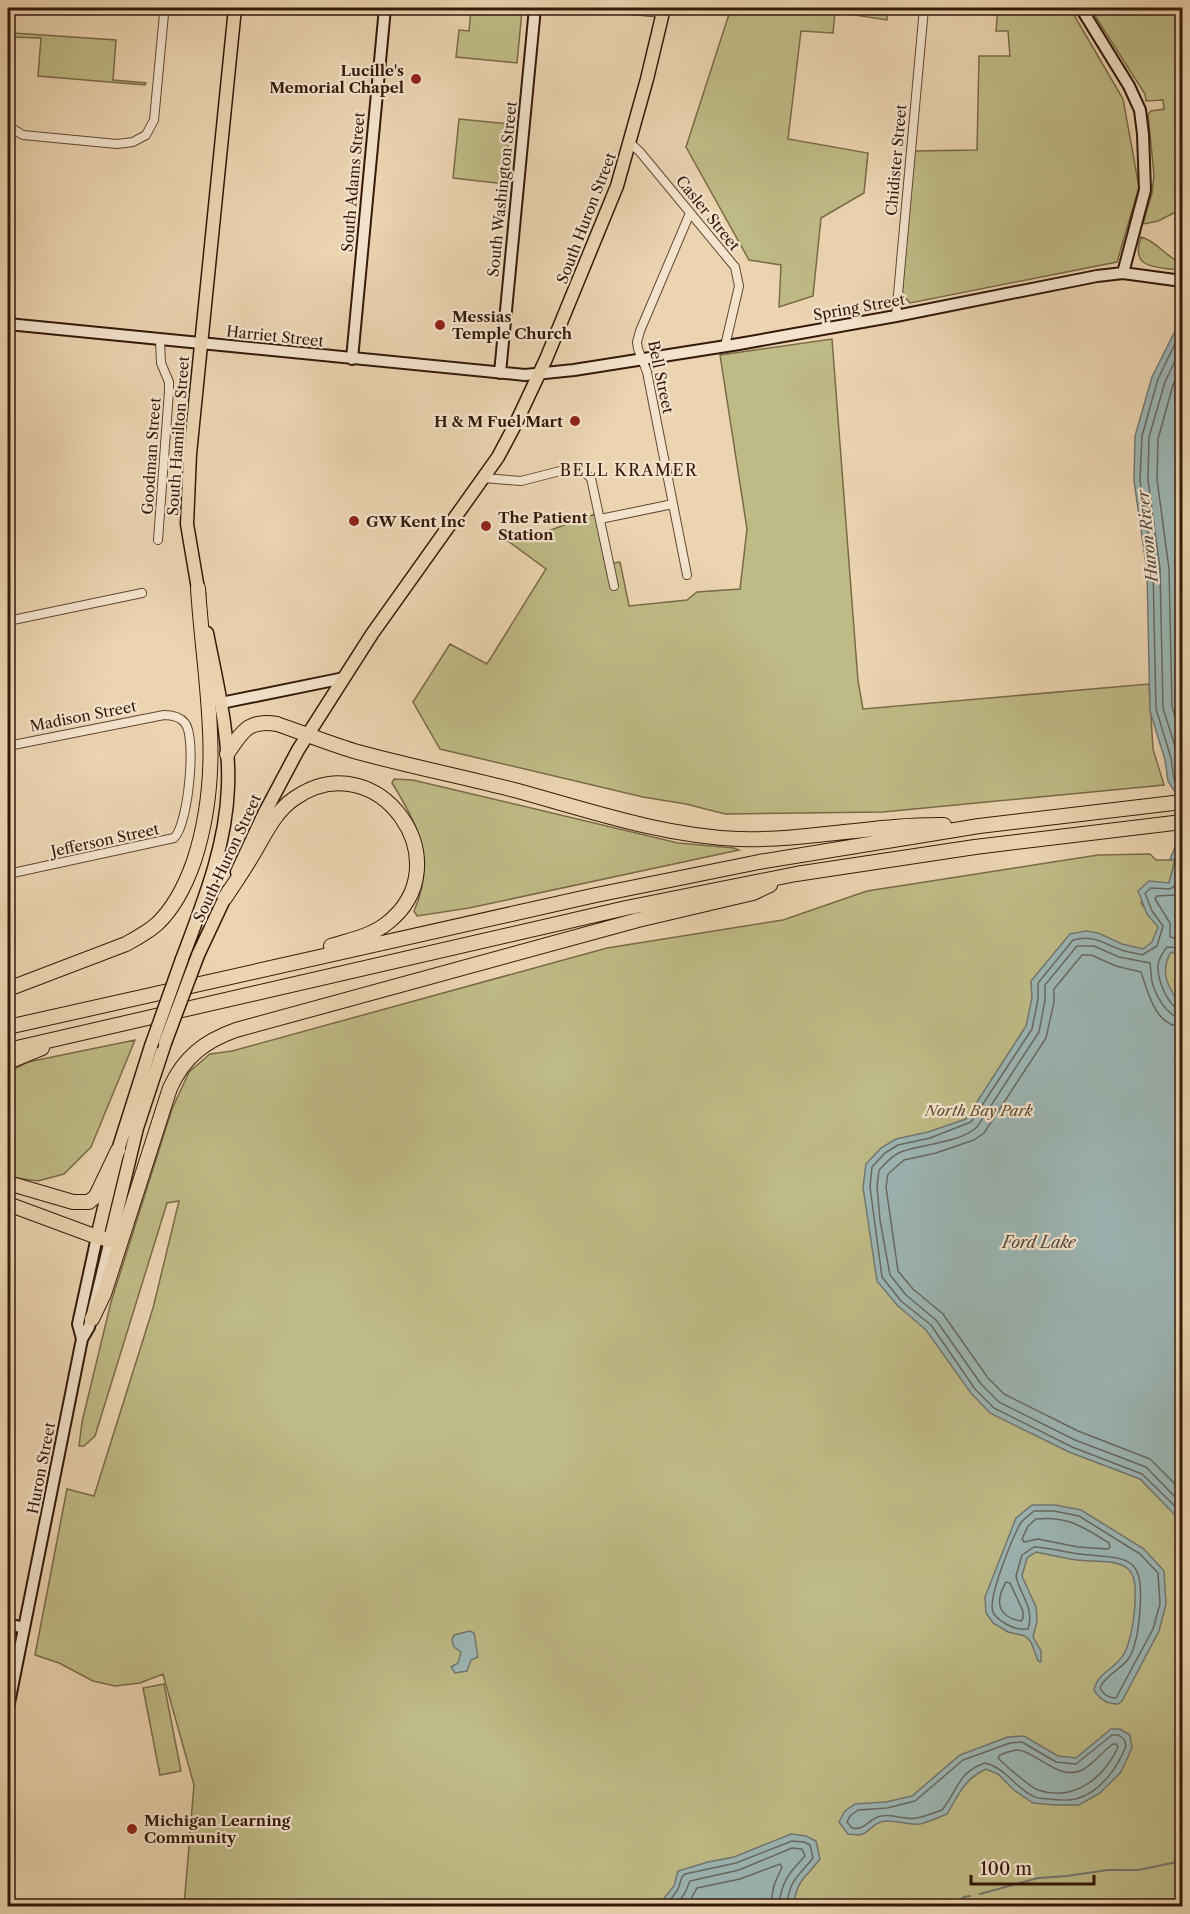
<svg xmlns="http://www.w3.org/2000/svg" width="1190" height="1914" font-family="'Libre Caslon Text',serif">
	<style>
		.green { fill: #bfbb86; stroke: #7a6a48; stroke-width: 1.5 }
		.water { fill: #9cb6b5; stroke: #727771; stroke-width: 1.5 }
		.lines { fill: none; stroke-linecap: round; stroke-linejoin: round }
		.shore { stroke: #686860; stroke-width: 1.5 }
		.stream { stroke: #727771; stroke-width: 2 }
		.street-casing { stroke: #624834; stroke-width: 10 }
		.secondary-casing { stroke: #34190a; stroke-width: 14 }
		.primary-casing { stroke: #34190a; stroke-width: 15 }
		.highway-casing { stroke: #34190a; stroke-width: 16 }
		.street { stroke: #f3e3cc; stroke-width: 8 }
		.secondary { stroke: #f3e3cc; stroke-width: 10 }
		.primary { stroke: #ecd4b1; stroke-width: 12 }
		.highway { stroke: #ecd4b1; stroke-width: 14 }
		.primary-bridge-casing { stroke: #34190a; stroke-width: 15; stroke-linecap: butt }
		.primary-bridge { stroke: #ecd4b1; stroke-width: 12 }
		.poi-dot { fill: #8f2418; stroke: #f3e3cc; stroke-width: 2 }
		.labels { text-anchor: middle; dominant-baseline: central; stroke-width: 4.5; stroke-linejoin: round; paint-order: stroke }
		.poi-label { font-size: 15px; font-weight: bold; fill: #34190a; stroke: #f3e3cc; text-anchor: start }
		.street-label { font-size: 15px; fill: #34190a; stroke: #f3e3cc }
		.park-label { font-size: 15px; font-style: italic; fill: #5e4a2f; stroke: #f3e3cc }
		.neighbourhood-label { font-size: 16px; letter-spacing: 1.5px; fill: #34190a; stroke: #f3e3cc }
		.water-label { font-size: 16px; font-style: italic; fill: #53483d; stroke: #f3e3cc }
	</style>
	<rect width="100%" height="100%" fill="#ecd4b1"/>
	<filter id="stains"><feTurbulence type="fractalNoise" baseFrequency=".00333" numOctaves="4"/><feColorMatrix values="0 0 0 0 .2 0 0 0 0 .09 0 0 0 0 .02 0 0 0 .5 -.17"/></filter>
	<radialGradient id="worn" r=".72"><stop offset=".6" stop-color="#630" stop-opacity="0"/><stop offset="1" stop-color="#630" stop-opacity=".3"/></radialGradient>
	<path class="green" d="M471,8L522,11L517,63L456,57L459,30L469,31Z
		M731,8H887V20L835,12L833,33L801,31L788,139L868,153L864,193L821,218L813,296L779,307L781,265L749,260L686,147Z
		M998,8H1070L1123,99L1139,187L1117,262L910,303L902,294L914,151L977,150L979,56H1010L1008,31H996Z
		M1090,8H1182V209L1158,221L1143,224L1152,193L1154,175L1148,114L1151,111L1164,109L1163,100L1146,101L1145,94Z
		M13,33L116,40L113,80L146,83L145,85L38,76L41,38L8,37V34Z
		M459,119L510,124L505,184L453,178Z
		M1141,237C1159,242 1166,258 1182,263V271C1160,266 1129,272 1141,237Z
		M832,339L858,681L863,709L1149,684L1153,749L1164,785L883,812L725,814L686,804L643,797L440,749L413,702L450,644L487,664L546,569L505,539L548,531L595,514L606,564L620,562L629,606L687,600L697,592L740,589L747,529L720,355Z
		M394,779L413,780L678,843L734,848L739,850L469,908L417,916L414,911C436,861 419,826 392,783Z
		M1150,854L1156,860H1175L1169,883L1141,903L1158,927L1171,952L1182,954V1906H184L194,1785L163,1674L140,1683L115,1686L93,1681L59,1663L35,1655L67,1489L94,1496L153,1308L179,1201L167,1203L95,1436L84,1446H79L82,1422L111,1302L172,1109L189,1072L210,1054L232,1051L607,948L783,920L867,891L1098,855Z
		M135,1040L91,1147L64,1174L38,1181L17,1178L8,1172V1072L28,1062Z
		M164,1684L181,1771L160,1775L143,1688Z"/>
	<path class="water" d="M1182,317V954L1171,952C1158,973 1170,990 1182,1007V1520L1174,1514L1140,1479L1069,1452L990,1413L971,1393L926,1330L897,1305L877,1281L863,1187L866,1164L881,1148L896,1139L928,1132L966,1119L1026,1026L1032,998L1031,981L1070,934L1086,931L1098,933L1122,944L1143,949L1152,942L1158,927L1147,914L1138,891L1149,881L1169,883L1175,860L1170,859L1181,833L1175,792L1168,781L1165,760L1150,711L1147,571L1134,481L1135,436L1152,377Z
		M1032,1505H1055L1081,1510L1144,1549L1164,1571L1166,1604L1159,1631L1122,1701L1118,1704C1106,1704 1100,1699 1094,1690C1098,1671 1117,1669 1125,1652C1132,1637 1134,1619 1135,1603C1135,1591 1137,1576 1127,1568C1115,1559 1092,1562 1077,1560C1064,1558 1050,1555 1036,1552L1027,1558L1022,1576L1036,1607L1037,1621L1033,1637L1041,1651V1662L1038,1661L1031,1642L1025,1636L1008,1632L993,1623L986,1613L985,1597L1016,1518Z
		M470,1631L474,1633L478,1657L471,1660L467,1671L455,1673L451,1667L458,1663L461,1652L454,1647L452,1640L454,1635Z
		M1111,1729H1120L1130,1735L1132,1748L1121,1772L1100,1793L1079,1805H1055L1033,1803L1014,1790L998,1774L986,1769C964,1779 959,1794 947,1814C939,1817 929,1822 920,1824C907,1826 889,1817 878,1823C864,1831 869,1837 848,1834L839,1822L845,1811L855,1804L886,1802L912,1796L960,1755L1008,1737L1024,1736L1058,1756L1076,1758Z
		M791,1834L806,1836L816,1841L820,1859C804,1880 798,1878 793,1906H658L674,1886L678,1871L708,1862L734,1857Z"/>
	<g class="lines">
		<path class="shore" d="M1182,346L1165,382L1149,437L1148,480L1160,569L1163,708L1178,756L1182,778
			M1182,366L1173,385L1158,439L1157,479L1169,569L1172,707L1182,739
			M1181,794L1174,779L1171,758L1156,709L1153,570L1140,480L1142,436L1158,379L1182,329
			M1182,845L1179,855L1181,863L1174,887L1169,889L1151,888L1145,893L1152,911L1163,926L1157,946L1142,955C1135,953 1126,952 1119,949C1100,942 1094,935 1073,940L1038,983V999L1032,1029L971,1122L930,1138L898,1145L885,1153L872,1167L870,1187L882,1277L901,1301L931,1325L975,1389L994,1408L1072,1447L1142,1474L1182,1513
			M1182,886L1175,895L1157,896L1155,899L1170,923V937L1182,940
			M1182,948L1167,947C1163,952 1159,958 1158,965C1157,979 1168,1008 1182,1010
			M1182,1018C1167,1017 1156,996 1152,982C1151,976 1151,969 1150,963L1119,957L1094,946H1077L1045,985V1000L1039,1032L977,1127C958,1144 923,1143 901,1152C892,1155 886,1163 879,1170L877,1187L880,1220L890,1275L906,1295L936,1320L981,1384L999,1402L1075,1440L1146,1467L1182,1504
			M1182,1027C1155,1026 1148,992 1141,972L1116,966L1091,955H1082L1054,989V1002L1046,1038L984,1133L974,1140L936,1153L904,1160L888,1174L886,1187L898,1271L913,1289L943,1314L988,1378L1004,1394L1078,1431L1150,1459L1182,1491
			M1034,1511H1054L1079,1516L1140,1554L1158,1573L1160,1604L1153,1629L1116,1698C1109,1698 1103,1694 1100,1688C1104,1676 1122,1669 1129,1658C1137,1645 1139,1625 1140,1609C1144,1553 1127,1559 1080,1554C1065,1553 1049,1547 1034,1547L1022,1555L1016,1576C1020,1595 1035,1608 1028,1629C1022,1630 1013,1628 1006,1624C1001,1621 995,1617 993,1612C987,1599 1013,1537 1020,1524C1023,1519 1030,1515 1034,1511Z
			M1036,1519C1068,1516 1084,1527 1109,1543L1110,1547L1108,1549L1078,1547L1038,1539L1024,1542L1022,1539L1028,1526Z
			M1006,1582L1010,1583L1023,1611V1618L1021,1621C997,1617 995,1601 1006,1582Z
			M1112,1735H1118L1124,1739L1126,1746C1118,1767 1100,1793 1076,1799C1068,1801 1057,1800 1049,1799C1044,1798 1038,1799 1035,1797C1015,1789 1007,1768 985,1763C958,1772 958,1790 942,1810C930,1814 918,1820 905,1818C896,1817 891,1814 881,1816C869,1818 866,1831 852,1828L847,1822L850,1816L858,1810L887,1808L915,1801L963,1760L1010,1743L1022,1742L1056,1762L1076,1764Z
			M1113,1744H1116L1118,1747C1104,1778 1074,1802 1038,1790C1030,1787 1005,1765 998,1758L1000,1755C1005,1753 1012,1750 1018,1750C1036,1751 1059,1783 1084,1769C1095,1762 1103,1751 1113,1744Z
			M666,1906L678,1889L682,1877L685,1874L736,1863L792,1841L804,1842L810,1845L813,1858C798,1877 789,1880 787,1906
			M675,1906L685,1893L690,1881L739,1870L792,1848L802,1849L805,1856C789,1873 781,1882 779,1906
			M687,1906L697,1888L740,1879L780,1864L782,1867L774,1885L770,1906"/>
		<path class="stream" d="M980,1894L1038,1878L1067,1876L1108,1870H1138L1182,1861
			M955,1906L964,1897L970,1896"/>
		<defs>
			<path id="street" d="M607,8L663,13
				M8,126L23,135L117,144L133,142L146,135L154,120L164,14L162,8
				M629,142L640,152L735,267L739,286L725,346
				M896,316L924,8
				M483,478L521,481L568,469L582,470L591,478L614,586
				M600,519L673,504
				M158,540L169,391V382L161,363L160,340
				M687,575L647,372L638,349L637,342L640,331L690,213
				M8,621L142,593
				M8,746L164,715C171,715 180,717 185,723C197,738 188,826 174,838L8,874"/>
			<path id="secondary" d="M1081,8L1129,86L1140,110L1143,134L1145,190L1123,273
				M8,324L525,375L574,370L739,344L896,316L1097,276L1123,273L1182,281
				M352,359L385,8
				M500,373L535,8
				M221,703L344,678
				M82,1339L78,1324L97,1237
				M8,1624L24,1628
				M8,1708L82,1339L89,1327L110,1240"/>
			<path id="primary" d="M199,595L187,524L190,454L235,8
				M237,872L264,814L298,750L372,634L498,457L515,425L546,359L617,186L647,79L664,8
				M198,955L228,891
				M182,959C203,903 226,847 228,787C230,735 217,684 207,633
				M97,1237L118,1150L151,1046
				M110,1240L137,1128L165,1043"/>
			<path id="highway" d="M227,754C242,732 248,719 277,724C303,733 328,743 354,751C408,766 464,777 518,791C591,811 663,836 739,839C807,841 876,824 944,825
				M225,898C234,884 244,870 252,856C265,835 274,812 295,798C378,741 465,864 386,924C369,937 349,940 331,946
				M8,989L126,944C137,938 148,932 157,924C175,907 186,884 194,861C225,766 204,684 198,588
				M8,1027L596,895L759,862L979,826L1182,802
				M8,1050L626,908L796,874L975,847L1182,822
				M8,1062L42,1048
				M8,1183L73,1202H89L96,1196L118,1150
				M8,1204L97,1237L110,1240
				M92,1319L104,1294L170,1088C184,1057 205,1041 236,1030L638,920L753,893L770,885"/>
		</defs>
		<use href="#street" class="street-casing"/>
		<use href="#secondary" class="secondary-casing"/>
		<use href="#primary" class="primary-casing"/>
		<use href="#highway" class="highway-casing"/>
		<use href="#street" class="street"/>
		<use href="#secondary" class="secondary"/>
		<use href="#primary" class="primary"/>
		<use href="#highway" class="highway"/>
		<defs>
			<path id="primary-bridge" d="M165,1043L198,955
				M151,1046L182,959"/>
		</defs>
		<use href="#primary-bridge" class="primary-bridge-casing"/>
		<use href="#primary-bridge" class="primary-bridge"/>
	</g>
	<g class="poi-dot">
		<circle cx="416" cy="79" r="6"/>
		<circle cx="440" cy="325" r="6"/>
		<circle cx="575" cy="421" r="6"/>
		<circle cx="354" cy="521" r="6"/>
		<circle cx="486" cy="526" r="6"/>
		<circle cx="132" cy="1829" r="6"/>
	</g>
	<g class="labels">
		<g class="poi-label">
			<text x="404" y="70" text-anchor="end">Lucille's<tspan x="404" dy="17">Memorial Chapel</tspan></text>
			<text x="452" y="316">Messias<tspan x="452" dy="17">Temple Church</tspan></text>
			<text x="563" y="421" text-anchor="end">H &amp; M Fuel Mart</text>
			<text x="498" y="517">The Patient<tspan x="498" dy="17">Station</tspan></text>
			<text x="366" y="521">GW Kent Inc</text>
			<text x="144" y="1820">Michigan Learning<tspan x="144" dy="17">Community</tspan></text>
		</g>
		<g class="street-label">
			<text transform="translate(896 160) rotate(-85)">Chidister Street</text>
			<text transform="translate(353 182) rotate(-85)">South Adams Street</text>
			<text transform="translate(502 189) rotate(-84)">South Washington Street</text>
			<text transform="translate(708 213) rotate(51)">Casler Street</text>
			<text transform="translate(586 218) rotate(-69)">South Huron Street</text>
			<text transform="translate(859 307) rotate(-10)">Spring Street</text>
			<text transform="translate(275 336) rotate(6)">Harriet Street</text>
			<text transform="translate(661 377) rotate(78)">Bell Street</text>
			<text transform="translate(178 436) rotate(-86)">South Hamilton Street</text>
			<text transform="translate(151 456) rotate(-86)">Goodman Street</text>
			<text transform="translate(83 716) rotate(-11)">Madison Street</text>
			<text transform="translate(105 840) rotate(-12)">Jefferson Street</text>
			<text transform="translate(227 858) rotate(-65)">South Huron Street</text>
			<text transform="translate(41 1468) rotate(-79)">Huron Street</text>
		</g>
		<g class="park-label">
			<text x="979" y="1110">North Bay Park</text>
		</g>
		<g class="neighbourhood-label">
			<text x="629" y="470">BELL KRAMER</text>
		</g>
		<g class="water-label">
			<text transform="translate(1147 536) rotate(-96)">Huron River</text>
			<text x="1039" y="1242">Ford Lake</text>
		</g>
	</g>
	<rect width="1190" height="1914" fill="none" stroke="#ecd4b1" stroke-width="30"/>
	<rect x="9" y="9" width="1172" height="1896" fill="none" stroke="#34190a" stroke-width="3"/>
	<rect x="15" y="15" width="1160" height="1884" fill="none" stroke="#34190a" stroke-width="1.5"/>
	<path d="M971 1875v9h123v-9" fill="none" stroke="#34190a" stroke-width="3"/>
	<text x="980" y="1875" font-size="18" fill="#34190a" stroke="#f3e3cc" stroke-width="4.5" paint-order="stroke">100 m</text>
	<rect width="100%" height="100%" filter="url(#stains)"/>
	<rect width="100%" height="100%" fill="url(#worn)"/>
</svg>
